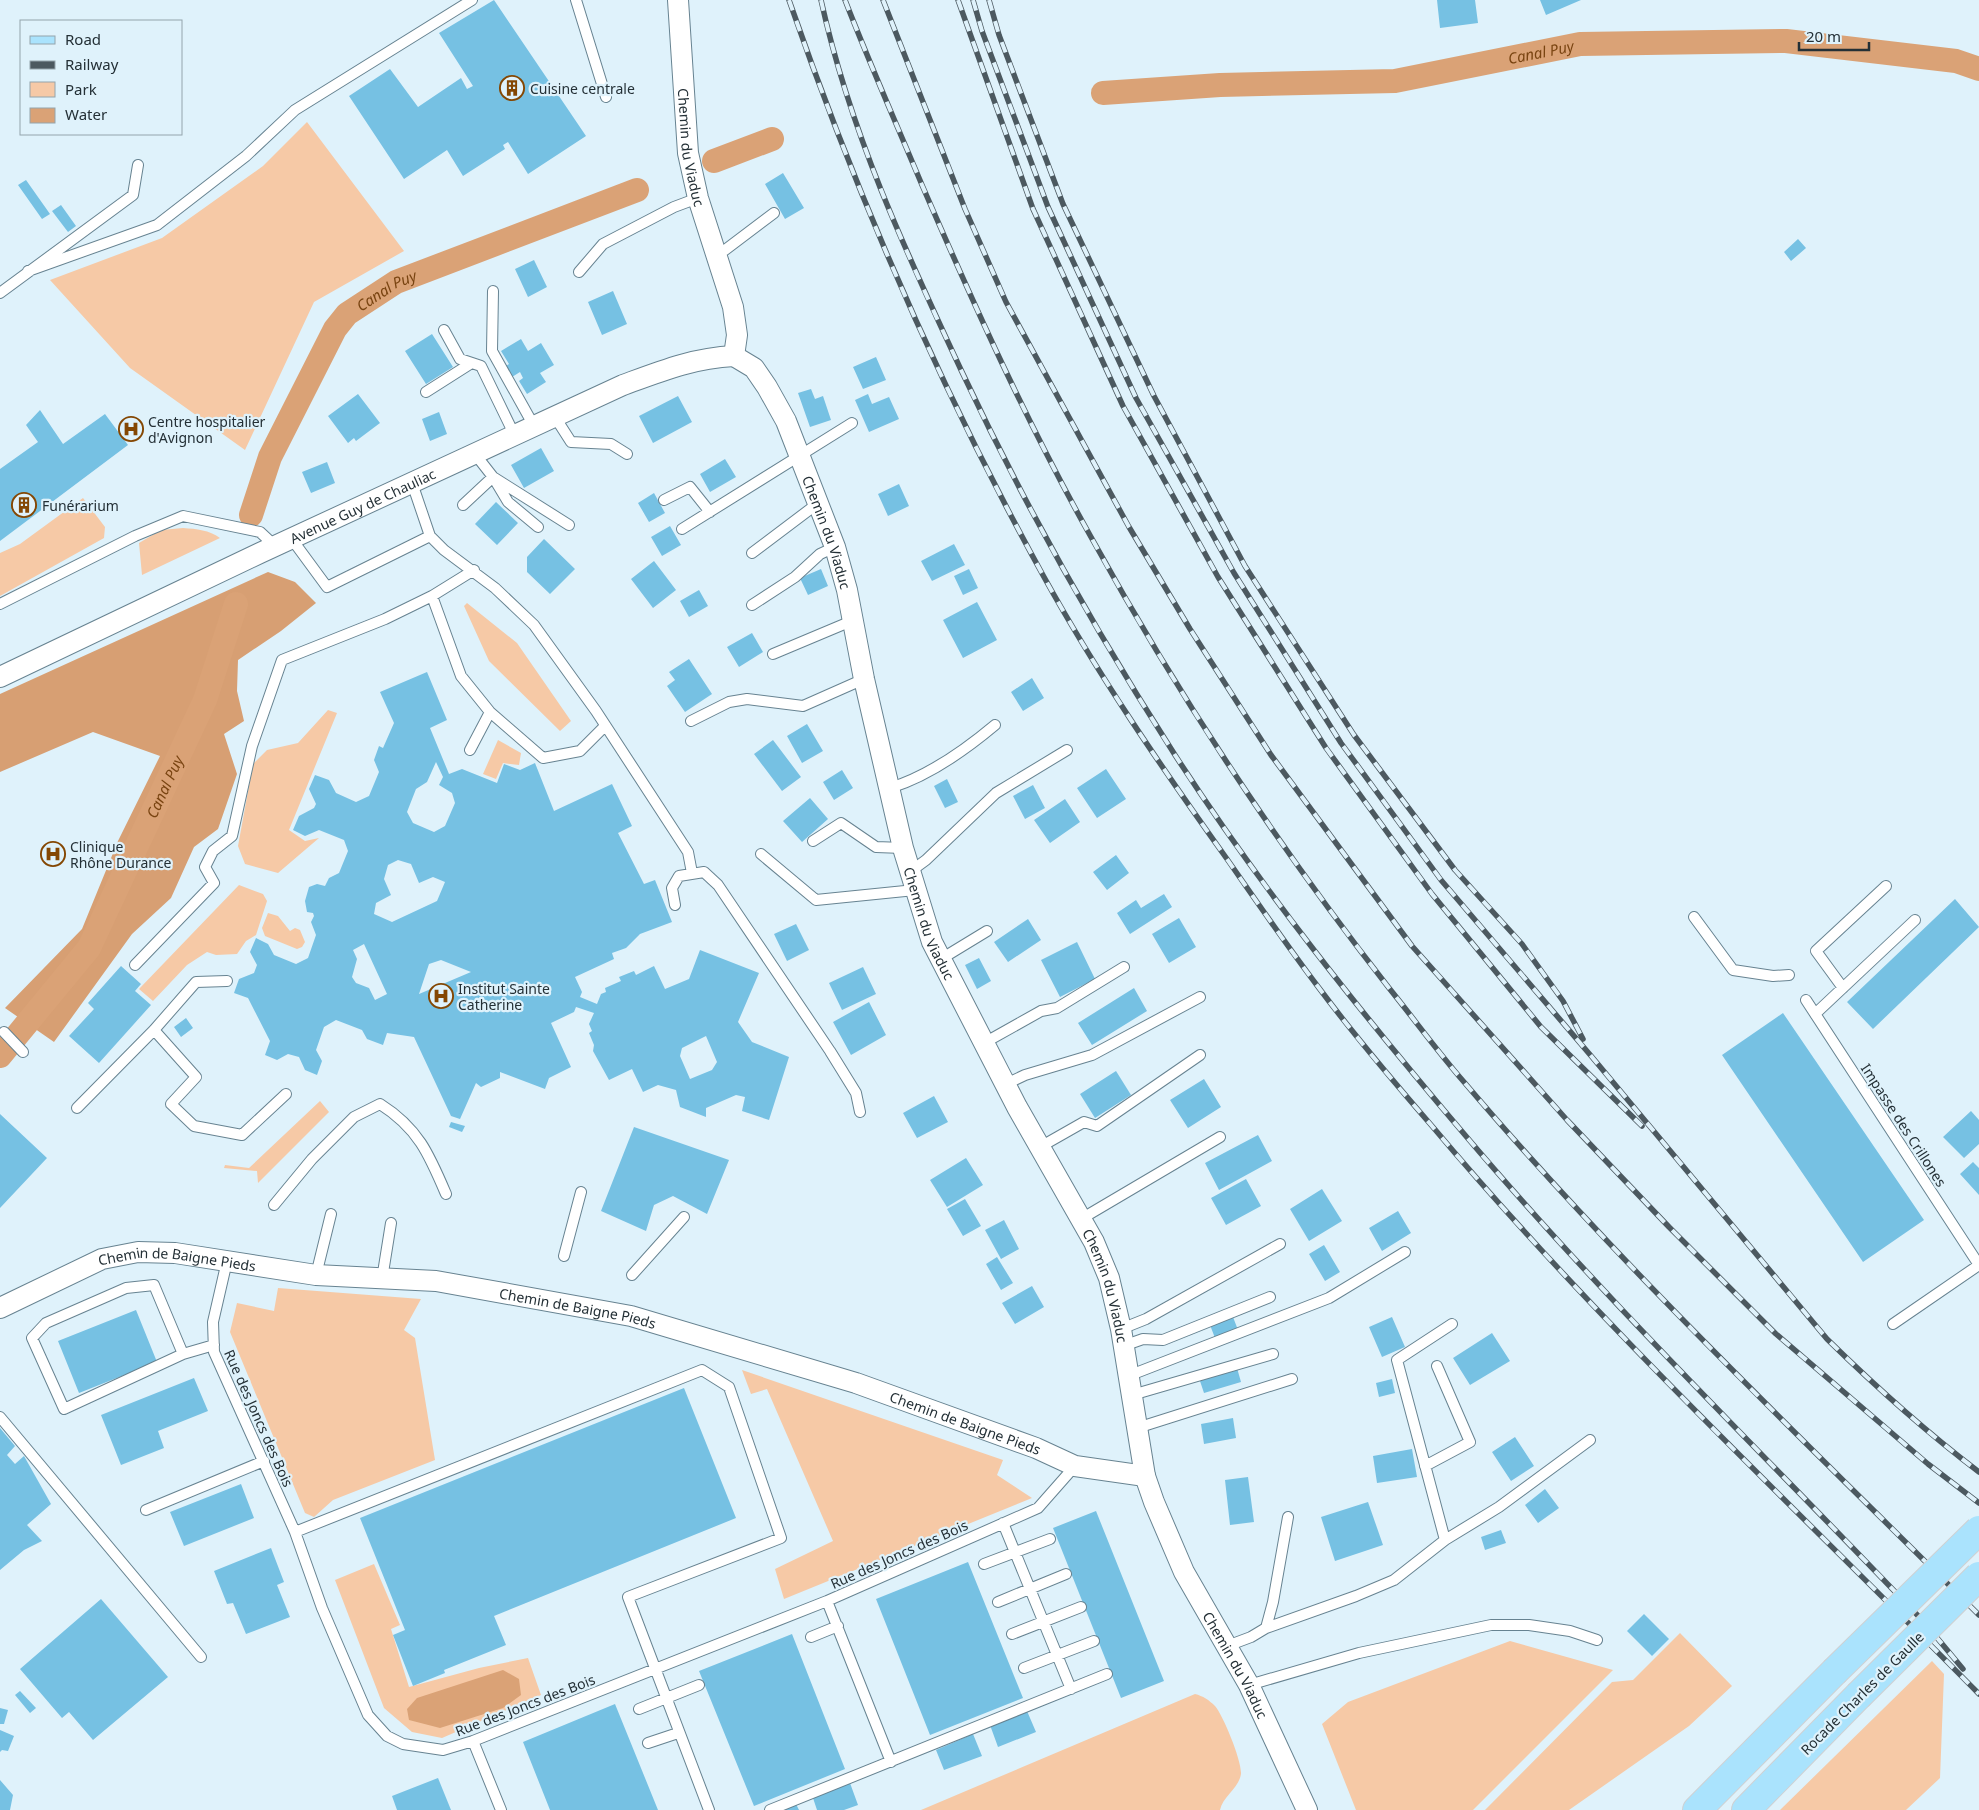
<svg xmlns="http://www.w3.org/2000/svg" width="1979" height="1810" font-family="'Noto Sans',sans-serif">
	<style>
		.green { fill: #f6c9a6 }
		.forest { fill: #d79f73 }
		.water { fill: #daa276 }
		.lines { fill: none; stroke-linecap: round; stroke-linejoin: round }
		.canal { stroke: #daa276; stroke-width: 24 }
		.building { fill: #76c1e3; fill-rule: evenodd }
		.service-casing { stroke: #678391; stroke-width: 12 }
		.minor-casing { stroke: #678391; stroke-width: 22 }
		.primary-casing { stroke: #cfd1d3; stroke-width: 30 }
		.service { stroke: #fff; stroke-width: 10 }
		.minor { stroke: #fff; stroke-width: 20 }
		.primary { stroke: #aae3fd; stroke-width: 28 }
		.rail-casing { stroke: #4c5960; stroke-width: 5.5 }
		.rail { stroke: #dff2fb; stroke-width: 4; stroke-dasharray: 11; stroke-linecap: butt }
		.primary-bridge-casing { stroke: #cfd1d3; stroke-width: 30; stroke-linecap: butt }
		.primary-bridge { stroke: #aae3fd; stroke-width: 28 }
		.labels { text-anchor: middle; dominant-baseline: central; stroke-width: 4.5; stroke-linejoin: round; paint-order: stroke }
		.poi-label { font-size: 14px; fill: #243036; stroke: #dff2fb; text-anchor: start }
		.street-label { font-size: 14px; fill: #243036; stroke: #dff2fb }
		.water-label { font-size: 15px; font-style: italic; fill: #794411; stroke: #dff2fb }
	</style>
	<rect width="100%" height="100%" fill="#dff2fb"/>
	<path class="green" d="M307,122L404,251L314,302L245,450L130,368L50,280L162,238L263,166Z
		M83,498L105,527L104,538L0,596V553L20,544Z
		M183,528C197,529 209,530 220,538L142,575L139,543L161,530Z
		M467,603L517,643L571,721L560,731L489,661L464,606Z
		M328,710L337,713L289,830L305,841L319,838L278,873L245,864L238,846L253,764L267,750L298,743Z
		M498,740L521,753L519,765L503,763L496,779L483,774Z
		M239,885L263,894L267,901L256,935L246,941L237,954L216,955L207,952L187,965L153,1001L139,989Z
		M268,913L278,916L290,931L295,928L300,930L305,942L302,947L297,949L265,936L262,928Z
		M320,1101L329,1112L258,1183L257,1171L224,1168L225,1165L249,1168Z
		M278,1288L421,1299L404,1330L415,1338L435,1460L333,1500L314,1517L305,1513L230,1332L237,1303L274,1311Z
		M742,1370L1003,1460L997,1475L1032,1498L784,1599L775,1569L833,1541L767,1389L751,1394Z
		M374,1564L400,1625L391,1629L409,1687L479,1668L528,1658L541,1695L442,1738L412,1732L384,1708L335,1580Z
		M1680,1633L1732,1686L1689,1726L1569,1810H1485L1612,1682L1633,1680Z
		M1510,1641L1613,1670L1473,1810H1356L1322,1724L1348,1702Z
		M1932,1661L1944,1674L1940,1778L1906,1810H1780Z
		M1195,1694C1203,1696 1209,1700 1215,1706C1223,1715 1242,1761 1241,1774C1239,1788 1223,1796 1220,1810H921Z"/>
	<path class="forest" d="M268,572L295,582L316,603L281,631L238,660L237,691L244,721L224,734L237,774L218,829L194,847L171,898L132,934L54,1042L5,1008L82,929L118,841L160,756L93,732L0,772V694Z"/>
	<path class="water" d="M503,1670L519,1679L521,1695L503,1708L440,1728L409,1720L407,1709L417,1698Z"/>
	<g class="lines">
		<g class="canal">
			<path id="s1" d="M1103,93L1220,85L1395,81L1580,44L1786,41L1956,61L1979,69"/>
			<path d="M714,161L772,139"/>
			<path id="s2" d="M251,515L270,457L335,329L347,314L396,282L637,190"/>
			<path id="s3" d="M0,1056L89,948L205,700L236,604"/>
		</g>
	</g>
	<path class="building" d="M494,0L586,136L528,174L508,142L503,145L505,149L463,176L447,150L404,179L349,96L390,69L418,107L461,78L467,89L473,86L439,33Z
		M1437,0H1475L1478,23L1440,28Z
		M1540,0H1581L1546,15Z
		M783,173L804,208L785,219L765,184Z
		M26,180L50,214L42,219L18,185Z
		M61,205L76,226L68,232L52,211Z
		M1798,239L1806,248L1791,261L1784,252Z
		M534,260L547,287L528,297L515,269Z
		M613,291L627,324L602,335L588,302Z
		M432,334L453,367L426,384L405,351Z
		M521,339L528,351L541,343L554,365L540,373L546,382L527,394L519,381L523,378L520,372L512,377L506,366L509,364L501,351Z
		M876,357L886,380L863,389L853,367Z
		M811,389L815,399L823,396L831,420L810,427L798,393Z
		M358,394L380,423L356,441L354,438L348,443L328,416Z
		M868,394L872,404L889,397L899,419L869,432L855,400Z
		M678,396L692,422L653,443L639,416Z
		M40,410L63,444L105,414L128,445L0,541V469L38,442L26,425Z
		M439,412L447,434L430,441L422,419Z
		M541,448L554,471L524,488L511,465Z
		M725,459L736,477L710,492L700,474Z
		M327,462L335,483L311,493L302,472Z
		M899,484L909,506L888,516L878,494Z
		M654,493L665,513L649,522L638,503Z
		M496,502L518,523L497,545L475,524Z
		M670,526L681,545L662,556L651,537Z
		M544,539L575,569L550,594L527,572V557Z
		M954,544L965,565L932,581L921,561Z
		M654,561L676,590L653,608L631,579Z
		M821,569L828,586L808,595L800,578Z
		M969,569L978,588L963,595L954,576Z
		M699,590L708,606L689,617L680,601Z
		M977,602L997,640L963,658L943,620Z
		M752,633L763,652L739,667L727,647Z
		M689,659L712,694L685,712L667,686L675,680L669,672Z
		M427,672L447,720L430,728L449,774L462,769L497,783L504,764L520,770L535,763L554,811L612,784L632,826L618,833L644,884L655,880L672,922L640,934L626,948L612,953L614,959L575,977L582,992L580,997L597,1004L601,994L606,992L605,988L621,981L619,977L634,971L636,975L654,966L665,989L689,979L700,950L759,973L738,1022L752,1042L789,1057L769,1120L742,1111L745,1097L736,1095L706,1108V1117L680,1107L676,1090L658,1085L643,1092L632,1069L609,1080L593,1051L594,1045L589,1033L592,1031L589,1024L594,1013L576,1007L574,1012L551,1023L571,1067L549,1078L545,1089L500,1072V1078L481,1087L476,1083L460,1119L451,1116L414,1037L387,1033L383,1045L367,1039L362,1030L336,1020L324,1027L316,1050L322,1061L317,1075L305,1070L299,1057L288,1054L277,1060L265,1055L270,1041L248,998L234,993L239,979L254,973L257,965L250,952L256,938L268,944L274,955L296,964L308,958L316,935L311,922L314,916L313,913L307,912L305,901L309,887L317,884L325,886L329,878L339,873L348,851L344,840L319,830L305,836L293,830L299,816L314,808L316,804L309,789L315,775L329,780L336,793L356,802L369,796L379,772L374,760L379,746L383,748L394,723L380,692ZM436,762L443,777L439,785L452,793L455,803L445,826L434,832L413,823L407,812L416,789L427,782ZM398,860L411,864L419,883L433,877L445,882L437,901L392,922L374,914L376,903L391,895L384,879L388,865ZM364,944L387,994L375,1000L369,988L356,983L352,977L357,959L353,950ZM441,960L471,972L419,994L429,964ZM706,1036L717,1062L712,1070L690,1079L680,1056L682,1048Z
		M1032,678L1044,698L1023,711L1011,692Z
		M807,724L823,751L802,763L787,736Z
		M773,740L801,777L782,791L754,754Z
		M1106,769L1126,799L1097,818L1077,788Z
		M842,770L853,788L834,800L823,782Z
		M947,779L958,802L945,808L934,786Z
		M1033,785L1045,808L1025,819L1013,796Z
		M810,798L828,819L802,842L783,821Z
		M1065,799L1080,822L1050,843L1034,820Z
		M1116,855L1129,873L1107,890L1093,872Z
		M1164,894L1172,907L1130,934L1117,913L1136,900L1141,908Z
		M1955,899L1979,927L1873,1029L1847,1002Z
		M1179,918L1196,947L1169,963L1152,934Z
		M1028,919L1041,940L1008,962L994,942Z
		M796,924L809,950L787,961L774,934Z
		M1077,942L1095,979L1060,997L1041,960Z
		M979,958L991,981L977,989L965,965Z
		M121,966L141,984L135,991L151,1005L99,1063L69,1036L94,1009L88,1003Z
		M863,967L876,994L842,1010L829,983Z
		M1134,988L1147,1011L1092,1045L1078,1023Z
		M869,1002L886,1035L851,1055L833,1022Z
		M1783,1013L1924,1220L1863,1262L1722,1055Z
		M186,1018L193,1028L181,1037L174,1027Z
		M1116,1071L1131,1095L1095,1118L1080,1094Z
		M1204,1079L1221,1107L1188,1128L1170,1100Z
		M934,1096L948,1122L917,1138L903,1113Z
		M1971,1111L1979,1120V1144L1964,1158L1943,1137Z
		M0,1114L47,1158L0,1208Z
		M451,1122L465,1126L462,1132L449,1127Z
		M634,1127L729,1160L707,1214L673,1196L654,1205L646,1231L601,1211Z
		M1258,1135L1272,1161L1219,1190L1205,1163Z
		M966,1158L983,1185L947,1207L930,1180Z
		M1973,1162L1979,1168V1195L1960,1174Z
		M1246,1179L1261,1206L1226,1225L1211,1198Z
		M1322,1189L1342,1221L1309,1241L1290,1209Z
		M965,1199L981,1226L963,1236L947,1209Z
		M1398,1211L1411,1233L1382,1251L1369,1228Z
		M1004,1220L1019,1249L1001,1259L985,1230Z
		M1324,1245L1340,1272L1325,1281L1309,1254Z
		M997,1257L1013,1283L1001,1290L986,1264Z
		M1032,1286L1044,1307L1015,1324L1002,1303Z
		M136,1310L157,1362L79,1393L58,1341Z
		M1233,1317L1238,1330L1215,1338L1210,1325Z
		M1392,1317L1405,1347L1382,1357L1369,1327Z
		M1492,1333L1510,1361L1470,1385L1453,1358Z
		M1237,1368L1241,1382L1204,1393L1199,1378Z
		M194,1378L208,1411L158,1431L164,1448L121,1465L101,1415Z
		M1392,1379L1395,1393L1379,1397L1376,1383Z
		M684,1388L736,1518L494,1616L506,1645L444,1670L445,1673L413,1686L393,1635L405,1630L360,1518Z
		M1233,1418L1236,1438L1204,1444L1201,1424Z
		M0,1428L15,1446L7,1455L15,1464L24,1456L51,1504L27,1525L42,1541L24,1550L0,1570Z
		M1515,1437L1534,1466L1511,1481L1492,1452Z
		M1412,1449L1417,1477L1377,1483L1373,1456Z
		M1248,1477L1254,1522L1230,1525L1225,1480Z
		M241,1484L254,1518L184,1546L170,1512Z
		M1545,1489L1559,1508L1538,1523L1525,1505Z
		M1368,1502L1383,1545L1335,1561L1321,1517Z
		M1096,1511L1164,1681L1121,1698L1053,1528Z
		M1501,1530L1506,1543L1485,1550L1481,1537Z
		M271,1548L284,1582L277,1585L290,1617L246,1634L233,1603L227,1604L214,1571Z
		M968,1562L1023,1698L930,1735L876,1599Z
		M101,1599L168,1677L93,1740L69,1712L62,1718L20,1669Z
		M1644,1614L1669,1639L1652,1656L1627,1631Z
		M792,1634L845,1769L754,1806L699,1671Z
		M20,1691L36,1708L30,1713L15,1695Z
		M615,1704L658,1810H550L523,1742Z
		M0,1708L8,1710L4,1724H0Z
		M1027,1711L1036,1732L998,1747L990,1725Z
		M0,1730L14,1736L8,1751L2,1750L0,1752Z
		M973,1734L982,1756L944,1770L936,1750Z
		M438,1778L451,1810H397L392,1796Z
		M0,1780L13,1795L10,1810H0Z
		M850,1783L858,1805L844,1810H817L813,1798Z
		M796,1804L799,1810H781Z"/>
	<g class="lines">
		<defs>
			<path id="service" d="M576,0L606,97
				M715,251L725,250L774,213
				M28,271L157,225L246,156L295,110L472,0
				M579,272L603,244L674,207L698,198
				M493,291L492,351L534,426
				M0,293L133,195L138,165
				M444,330L460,359L481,366L515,436
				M426,392L470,364
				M555,417L571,442L611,444L627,454
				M475,454L493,477L569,525
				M412,483L430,536
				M664,500L690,487L710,512
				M463,505L493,477L508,502L538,527
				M682,529L852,423
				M291,538L327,587L430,536L444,550L495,588L534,625L596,711L688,852L692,873
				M752,553L817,504
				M432,596L461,676L490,712L543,758L580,751L604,727
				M0,604L135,536L183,516L260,532L275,546
				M752,605L795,577L820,554L835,547
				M773,654L854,620
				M691,721L729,702L747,699L803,706L864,679
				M470,750L490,712
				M890,788C929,776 964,751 995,725
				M813,841L841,823L876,847L903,848
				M761,854L816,900L915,890
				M911,871L926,860L996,793L1067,750
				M675,905L672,888L679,876L704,872L718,885L830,1051L856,1093L860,1112
				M1694,917L1733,970L1773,976L1789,975
				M941,959L987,931
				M135,965L214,883L205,867L213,851L232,836L252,746L282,660L385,619L432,596L474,570
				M1843,988L1816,951L1886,886
				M1806,1000L1979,1265
				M1815,1014L1915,920
				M154,1030L196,1077L171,1104L194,1126L242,1135L286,1094
				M4,1032L23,1052
				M984,1043L1041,1011L1057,1008L1124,967
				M1006,1084L1025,1075L1092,1055L1200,997
				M77,1108L154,1030L196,982L227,981
				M1040,1147L1084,1122L1097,1126L1200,1055
				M274,1205L312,1159L354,1117L380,1104C418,1128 429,1154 446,1194
				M1081,1219L1220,1137
				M564,1256L581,1192
				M227,1261L213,1322L214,1352L295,1532L322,1608L368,1715L387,1736L403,1744L443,1750L473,1741L827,1601L1038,1508L1075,1466
				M316,1275L331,1214
				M632,1275L684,1217
				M382,1279L391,1223
				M1893,1324L1979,1265
				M1121,1329L1146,1319L1280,1244
				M1123,1346L1143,1339L1163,1340L1270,1297
				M183,1354L64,1409L32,1338L46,1323L126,1288L154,1285L183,1354L214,1345
				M1128,1376L1329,1298L1405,1252
				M1132,1395L1273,1354
				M0,1417L201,1657
				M1137,1428L1292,1379
				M1425,1466L1470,1442L1437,1366
				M146,1510L264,1461
				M1003,1523L1071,1689
				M295,1532L702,1370L729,1387L781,1538L628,1597L709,1810
				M1445,1540L1499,1507L1590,1440
				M984,1564L1050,1539
				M827,1601L891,1762
				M998,1602L1066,1574
				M1266,1628L1273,1602L1288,1517
				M1012,1634L1081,1607
				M811,1637L838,1626
				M1227,1646L1251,1637L1266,1628L1356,1596L1394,1580L1445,1540L1397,1360L1452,1324
				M1024,1668L1094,1641
				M1249,1685L1359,1653L1491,1625H1529L1570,1631L1597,1640
				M639,1709L699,1685
				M473,1741L501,1810
				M648,1743L678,1733
				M770,1810L1107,1674"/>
			<g id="minor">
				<path id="s4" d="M678,0L688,153L698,198L733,307L737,335L734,356"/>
				<path id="s5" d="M734,356L754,368L767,387L786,421L835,547L847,590L864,679L903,848L932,942L1017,1107L1094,1242L1109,1278L1121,1329L1145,1476L1154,1502L1184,1572L1249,1685L1307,1810"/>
				<path id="s6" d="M0,677L260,553L623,385C661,371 693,358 734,356"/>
				<path id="s7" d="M0,1308L102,1259L138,1252L175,1253L316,1275L436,1281L631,1316L856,1383L1036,1448L1075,1466L1145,1476"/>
			</g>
			<path id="primary" d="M1697,1810L1834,1672
				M1746,1810L1858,1696"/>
		</defs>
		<use href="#service" class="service-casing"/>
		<use href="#minor" class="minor-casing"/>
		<use href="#primary" class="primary-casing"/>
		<use href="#service" class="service"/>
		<use href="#minor" class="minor"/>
		<use href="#primary" class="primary"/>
		<defs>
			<path id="rail" d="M789,0C858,199 942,392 1044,577C1098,675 1162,768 1227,859C1257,902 1287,946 1319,988C1354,1035 1393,1081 1432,1126C1601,1327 1795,1507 1979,1694
				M821,0C850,132 905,250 962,372C1024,504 1096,632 1175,755C1261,888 1362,1014 1465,1135C1609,1305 1770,1460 1923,1621L1963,1669
				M845,0C869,62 896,123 922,185C974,305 1027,423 1091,537C1178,695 1278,846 1389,988C1414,1019 1438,1052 1464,1082C1624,1270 1804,1440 1979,1615
				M883,0L965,209L1006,302L1129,527L1190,629L1271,755L1412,946L1567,1120L1669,1227L1776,1334L1928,1464L1979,1503
				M958,0L1033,209L1123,406L1218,577L1326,748L1432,894L1541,1027L1642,1126
				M973,0L982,31L1048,207L1136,398L1234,573L1341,743L1441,880L1592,1057L1827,1339C1875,1386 1925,1431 1979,1472
				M989,0L999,35L1063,204L1154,396L1245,566L1354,735L1455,870L1522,944L1563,1001L1583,1039"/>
		</defs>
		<use href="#rail" class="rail-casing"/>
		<use href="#rail" class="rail"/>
		<defs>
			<path id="primary-bridge" d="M1834,1672L1979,1530
				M1858,1696L1979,1576"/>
		</defs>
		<use href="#primary-bridge" class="primary-bridge-casing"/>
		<use href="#primary-bridge" class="primary-bridge"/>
	</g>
	<defs>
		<symbol id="building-ring" viewBox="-11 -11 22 22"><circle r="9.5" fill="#dff2fb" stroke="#844703" stroke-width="1.5"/><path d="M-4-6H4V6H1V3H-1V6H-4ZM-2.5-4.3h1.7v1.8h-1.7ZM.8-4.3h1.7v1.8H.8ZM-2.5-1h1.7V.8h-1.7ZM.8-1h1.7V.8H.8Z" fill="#844703"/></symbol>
		<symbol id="hospital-ring" viewBox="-11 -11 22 22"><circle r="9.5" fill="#dff2fb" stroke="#844703" stroke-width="1.5"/><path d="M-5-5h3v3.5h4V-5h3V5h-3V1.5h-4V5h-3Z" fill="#844703"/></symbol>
	</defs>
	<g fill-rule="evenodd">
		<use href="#building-ring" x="498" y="74" width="28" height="28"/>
		<use href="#hospital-ring" x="117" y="415" width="28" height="28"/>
		<use href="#building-ring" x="10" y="491" width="28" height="28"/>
		<use href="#hospital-ring" x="39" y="840" width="28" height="28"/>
		<use href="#hospital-ring" x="427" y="982" width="28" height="28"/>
	</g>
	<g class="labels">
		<g class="poi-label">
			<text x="530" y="88">Cuisine centrale</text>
			<text x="148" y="421">Centre hospitalier<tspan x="148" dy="16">d'Avignon</tspan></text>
			<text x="42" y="505">Funérarium</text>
			<text x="70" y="846">Clinique<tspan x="70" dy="16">Rhône Durance</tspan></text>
			<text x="458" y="988">Institut Sainte<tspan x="458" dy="16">Catherine</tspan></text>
		</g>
		<g class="street-label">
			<text stroke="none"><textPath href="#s4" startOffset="148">Chemin du Viaduc</textPath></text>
			<text stroke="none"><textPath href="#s6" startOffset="401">Avenue Guy de Chauliac</textPath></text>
			<text stroke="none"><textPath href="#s5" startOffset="204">Chemin du Viaduc</textPath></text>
			<text stroke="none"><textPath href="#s5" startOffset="609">Chemin du Viaduc</textPath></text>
			<text transform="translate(1904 1125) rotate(57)">Impasse des Crillones</text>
			<text stroke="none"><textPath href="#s7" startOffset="189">Chemin de Baigne Pieds</textPath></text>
			<text stroke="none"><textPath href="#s5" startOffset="1014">Chemin du Viaduc</textPath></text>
			<text stroke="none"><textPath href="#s7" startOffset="594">Chemin de Baigne Pieds</textPath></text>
			<text transform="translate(259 1418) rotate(66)">Rue des Joncs des Bois</text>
			<text stroke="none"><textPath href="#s7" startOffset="999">Chemin de Baigne Pieds</textPath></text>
			<text transform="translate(899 1554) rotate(-24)">Rue des Joncs des Bois</text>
			<text stroke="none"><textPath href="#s5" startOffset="1419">Chemin du Viaduc</textPath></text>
			<text transform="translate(1862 1693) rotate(-45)">Rocade Charles de Gaulle</text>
			<text transform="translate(525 1705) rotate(-21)">Rue des Joncs des Bois</text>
		</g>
		<g class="water-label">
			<text stroke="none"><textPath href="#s1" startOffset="441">Canal Puy</textPath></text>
			<text stroke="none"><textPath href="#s2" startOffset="270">Canal Puy</textPath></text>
			<text stroke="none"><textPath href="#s3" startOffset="318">Canal Puy</textPath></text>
		</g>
	</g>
	<rect x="20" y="20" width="162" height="115" fill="#dff2fb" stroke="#94a4ac"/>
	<rect x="30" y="36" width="25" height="8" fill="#aae3fd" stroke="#94a4ac"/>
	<text x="65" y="45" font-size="15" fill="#243036">Road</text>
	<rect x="30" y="61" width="25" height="8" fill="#4c5960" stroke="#94a4ac"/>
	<text x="65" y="70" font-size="15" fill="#243036">Railway</text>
	<rect x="30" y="82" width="25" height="15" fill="#f6c9a6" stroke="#94a4ac"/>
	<text x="65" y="95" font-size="15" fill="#243036">Park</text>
	<rect x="30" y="108" width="25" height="15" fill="#daa276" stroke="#94a4ac"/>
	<text x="65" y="120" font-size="15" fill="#243036">Water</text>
	<path d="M1799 42v8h70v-8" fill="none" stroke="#243036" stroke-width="2.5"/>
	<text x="1806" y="42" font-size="15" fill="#243036" stroke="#dff2fb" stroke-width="4" paint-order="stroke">20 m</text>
</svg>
